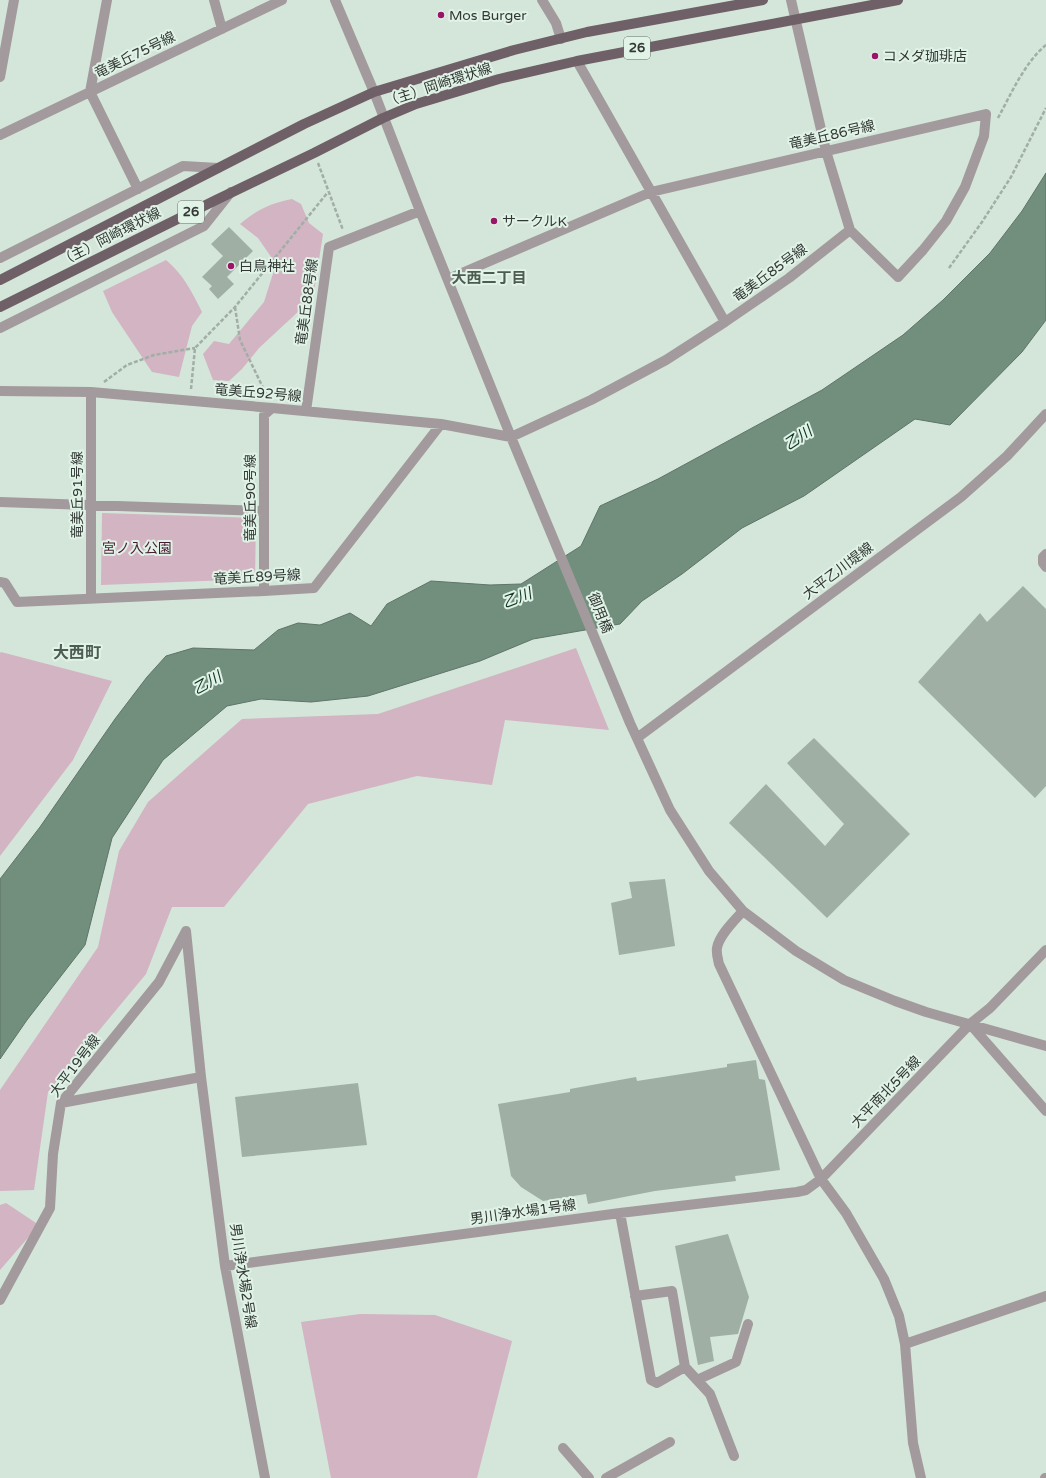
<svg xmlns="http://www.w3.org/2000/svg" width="1046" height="1478" font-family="'Varela Round','Noto Sans JP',sans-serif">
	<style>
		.green { fill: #d2b4c2 }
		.water { fill: #718f7c; stroke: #5e7567 }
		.building { fill: #9fafa4 }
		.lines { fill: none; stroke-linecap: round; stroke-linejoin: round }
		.path { stroke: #a1aea6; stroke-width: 2.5; stroke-dasharray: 4 2; stroke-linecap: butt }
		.minor { stroke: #a29a9d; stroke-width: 10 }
		.major { stroke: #6e6066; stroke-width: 10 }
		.poi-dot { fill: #9a1568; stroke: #e1f2e7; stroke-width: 1.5 }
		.labels { text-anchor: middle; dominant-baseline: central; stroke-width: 4; stroke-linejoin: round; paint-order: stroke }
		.shield { fill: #e1f2e7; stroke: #66706a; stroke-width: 1 }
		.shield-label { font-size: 13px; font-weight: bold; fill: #323935 }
		.poi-label { font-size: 14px; fill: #323935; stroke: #e1f2e7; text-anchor: start }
		.street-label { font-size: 14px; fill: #323935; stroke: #e1f2e7 }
		.park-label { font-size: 14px; fill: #471b32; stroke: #e1f2e7 }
		.neighbourhood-label { font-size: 15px; font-weight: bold; fill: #4d5c52; stroke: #e1f2e7 }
		.water-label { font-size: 15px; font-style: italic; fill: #0d3621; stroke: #e1f2e7 }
		.quarter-label { font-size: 16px; font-weight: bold; fill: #4d5c52; stroke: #e1f2e7 }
	</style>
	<rect width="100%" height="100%" fill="#d4e5da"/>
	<path class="green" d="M292,199L301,204L309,223L323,234L313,298L259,348L242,369L229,381L213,380L203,354L214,341L229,344L264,302L276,264L258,238L240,224C258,209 269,204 292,199Z
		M166,260C183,274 192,292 202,312L192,326L179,377L152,372L112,312L103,291Z
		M102,513L256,518L255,579L101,585Z
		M576,648L609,730L505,720L492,785L417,776L308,804L224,907H172L146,974L48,1092L34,1190L0,1191V1090L98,947L119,851L148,802L242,719L378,714Z
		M1,652L112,681L73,760L0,856V653Z
		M6,1203L39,1225L0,1270V1205Z
		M360,1314L435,1315L512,1341L477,1478H331L301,1322Z"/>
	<path class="water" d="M1046,173V320L1022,352L950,425L915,419L804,496L742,528L682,574L642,601L620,624L533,639L480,661L368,696L311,702L261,699L227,706L163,760L112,838L85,945L27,1020L0,1059V879L40,827L115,719L147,677L166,656L193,648L254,650L278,630L298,623L320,625L350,613L371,626L387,604L431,581L490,585L521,584L581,546L600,506L658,479L822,390L903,335L943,300L990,253L1022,211Z"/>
	<path class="building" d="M229,227L253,251L227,277L234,284L218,299L209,289L212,286L202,277L223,256L211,244Z
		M1023,586L1046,609V786L1035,798L918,682L980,613L987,622Z
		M814,738L910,834L827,918L729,823L766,784L825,846L844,824L787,763Z
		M665,879L675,946L619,955L611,903L632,898L629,882Z
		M756,1060L759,1079L765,1080L780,1170L735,1176L736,1181L655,1191L588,1204L586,1194L543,1201L521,1187L511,1176L498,1104L570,1092V1089L636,1077L637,1081L727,1067V1064Z
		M358,1083L367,1145L242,1157L235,1097Z
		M728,1234L749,1297L738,1334L710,1337L714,1361L698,1365L675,1246Z"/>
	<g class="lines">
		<path class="path" d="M998,118C1011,94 1025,62 1046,45
			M318,163L343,230
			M949,268L982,222L1011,177L1046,108
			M235,307L240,340L267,396
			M104,382L127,365L154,355L195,348
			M191,389L195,348L235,307L328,192"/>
		<path class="minor" d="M107,0L90,92L138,189
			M214,0L222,29
			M335,0L374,92L420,211L511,437L630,723L670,810L709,871L743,911L796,951L844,980L895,1001L926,1012L1046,1046
			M542,0L556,23L561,39
			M577,61L725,322
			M0,77L14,0
			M0,135L282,0
			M0,258L183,166L218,168
			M448,279L651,192L986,114L984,136L965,187L946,221L923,250L898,277L850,230L826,151L791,0
			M0,328L204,226L231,192
			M0,391L91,392L272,408L441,424L511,437L591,400L666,360L725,322L789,278L850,230
			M306,411L329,247L420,211
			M0,502L263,511
			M1046,554L1043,557V563L1046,567
			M0,582L5,583L17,602L264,591L314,588L441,424
			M264,591V415L272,408
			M91,598V392
			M637,738L961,497L1007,456L1046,414
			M743,911C735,920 719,935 717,948C716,953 718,959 719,964L821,1179L846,1213L884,1279L899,1316L905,1344L913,1443L921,1478
			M186,931L201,1077L225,1266L265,1478
			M970,1024L1046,1111
			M61,1103L201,1077
			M620,1213L651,1380L657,1383L685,1367
			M225,1266L620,1213L797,1192L806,1190L821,1179L970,1024L990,1008L1046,950
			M635,1296L672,1291L685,1367L710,1394L734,1456
			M0,1300L50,1208L53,1154L61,1103L159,982L186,931
			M905,1344L1046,1296
			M697,1380L736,1362L748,1324
			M563,1448L589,1478
			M606,1478L670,1442
			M1045,1478H1046"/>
		<path class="major" d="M0,280L304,124L374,92L514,50L587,32L763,0
			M0,307L216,200L314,153L383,118L416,104L499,79L577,61L898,0"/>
	</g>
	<g class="poi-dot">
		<circle cx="441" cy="15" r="4"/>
		<circle cx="875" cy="56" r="4"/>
		<circle cx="494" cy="221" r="4"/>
		<circle cx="231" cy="266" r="4"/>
	</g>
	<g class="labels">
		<g class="shield">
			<rect x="624" y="37" width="26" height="22" rx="3"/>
			<rect x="178" y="201" width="26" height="22" rx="3"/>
		</g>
		<g class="shield-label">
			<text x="637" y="48">26</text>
			<text x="191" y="212">26</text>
		</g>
		<g class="poi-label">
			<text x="449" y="15">Mos Burger</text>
			<text x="883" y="56">コメダ珈琲店</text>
			<text x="502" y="221">サークルK</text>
			<text x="239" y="266">白鳥神社</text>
		</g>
		<g class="street-label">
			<text transform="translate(135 55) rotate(-26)">竜美丘75号線</text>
			<text transform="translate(438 85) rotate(-18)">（主）岡崎環状線</text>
			<text transform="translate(832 135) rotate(-13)">竜美丘86号線</text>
			<text transform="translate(110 237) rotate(-27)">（主）岡崎環状線</text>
			<text transform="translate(770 273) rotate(-36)">竜美丘85号線</text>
			<text transform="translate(307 302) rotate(-82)">竜美丘88号線</text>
			<text transform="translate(258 393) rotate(5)">竜美丘92号線</text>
			<text transform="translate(77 495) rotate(-90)">竜美丘91号線</text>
			<text transform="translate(250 498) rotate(-90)">竜美丘90号線</text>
			<text transform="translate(838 571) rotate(-37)">大平乙川堤線</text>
			<text transform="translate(257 577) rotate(-3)">竜美丘89号線</text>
			<text transform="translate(600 613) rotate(68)">御用橋</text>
			<text transform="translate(75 1066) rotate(-53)">大平19号線</text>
			<text transform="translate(886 1092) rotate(-46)">大平南北5号線</text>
			<text transform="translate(523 1212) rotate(-8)">男川浄水場1号線</text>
			<text transform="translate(243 1276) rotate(81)">男川浄水場2号線</text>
		</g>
		<g class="park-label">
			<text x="137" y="548">宮ノ入公園</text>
		</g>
		<g class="neighbourhood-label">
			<text x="489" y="278">大西二丁目</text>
		</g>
		<g class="water-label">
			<text transform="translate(798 438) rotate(-34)">乙川</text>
			<text transform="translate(517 598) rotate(-21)">乙川</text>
			<text transform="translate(207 683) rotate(-29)">乙川</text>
		</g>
		<g class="quarter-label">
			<text x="77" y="653">大西町</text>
		</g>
	</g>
</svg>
